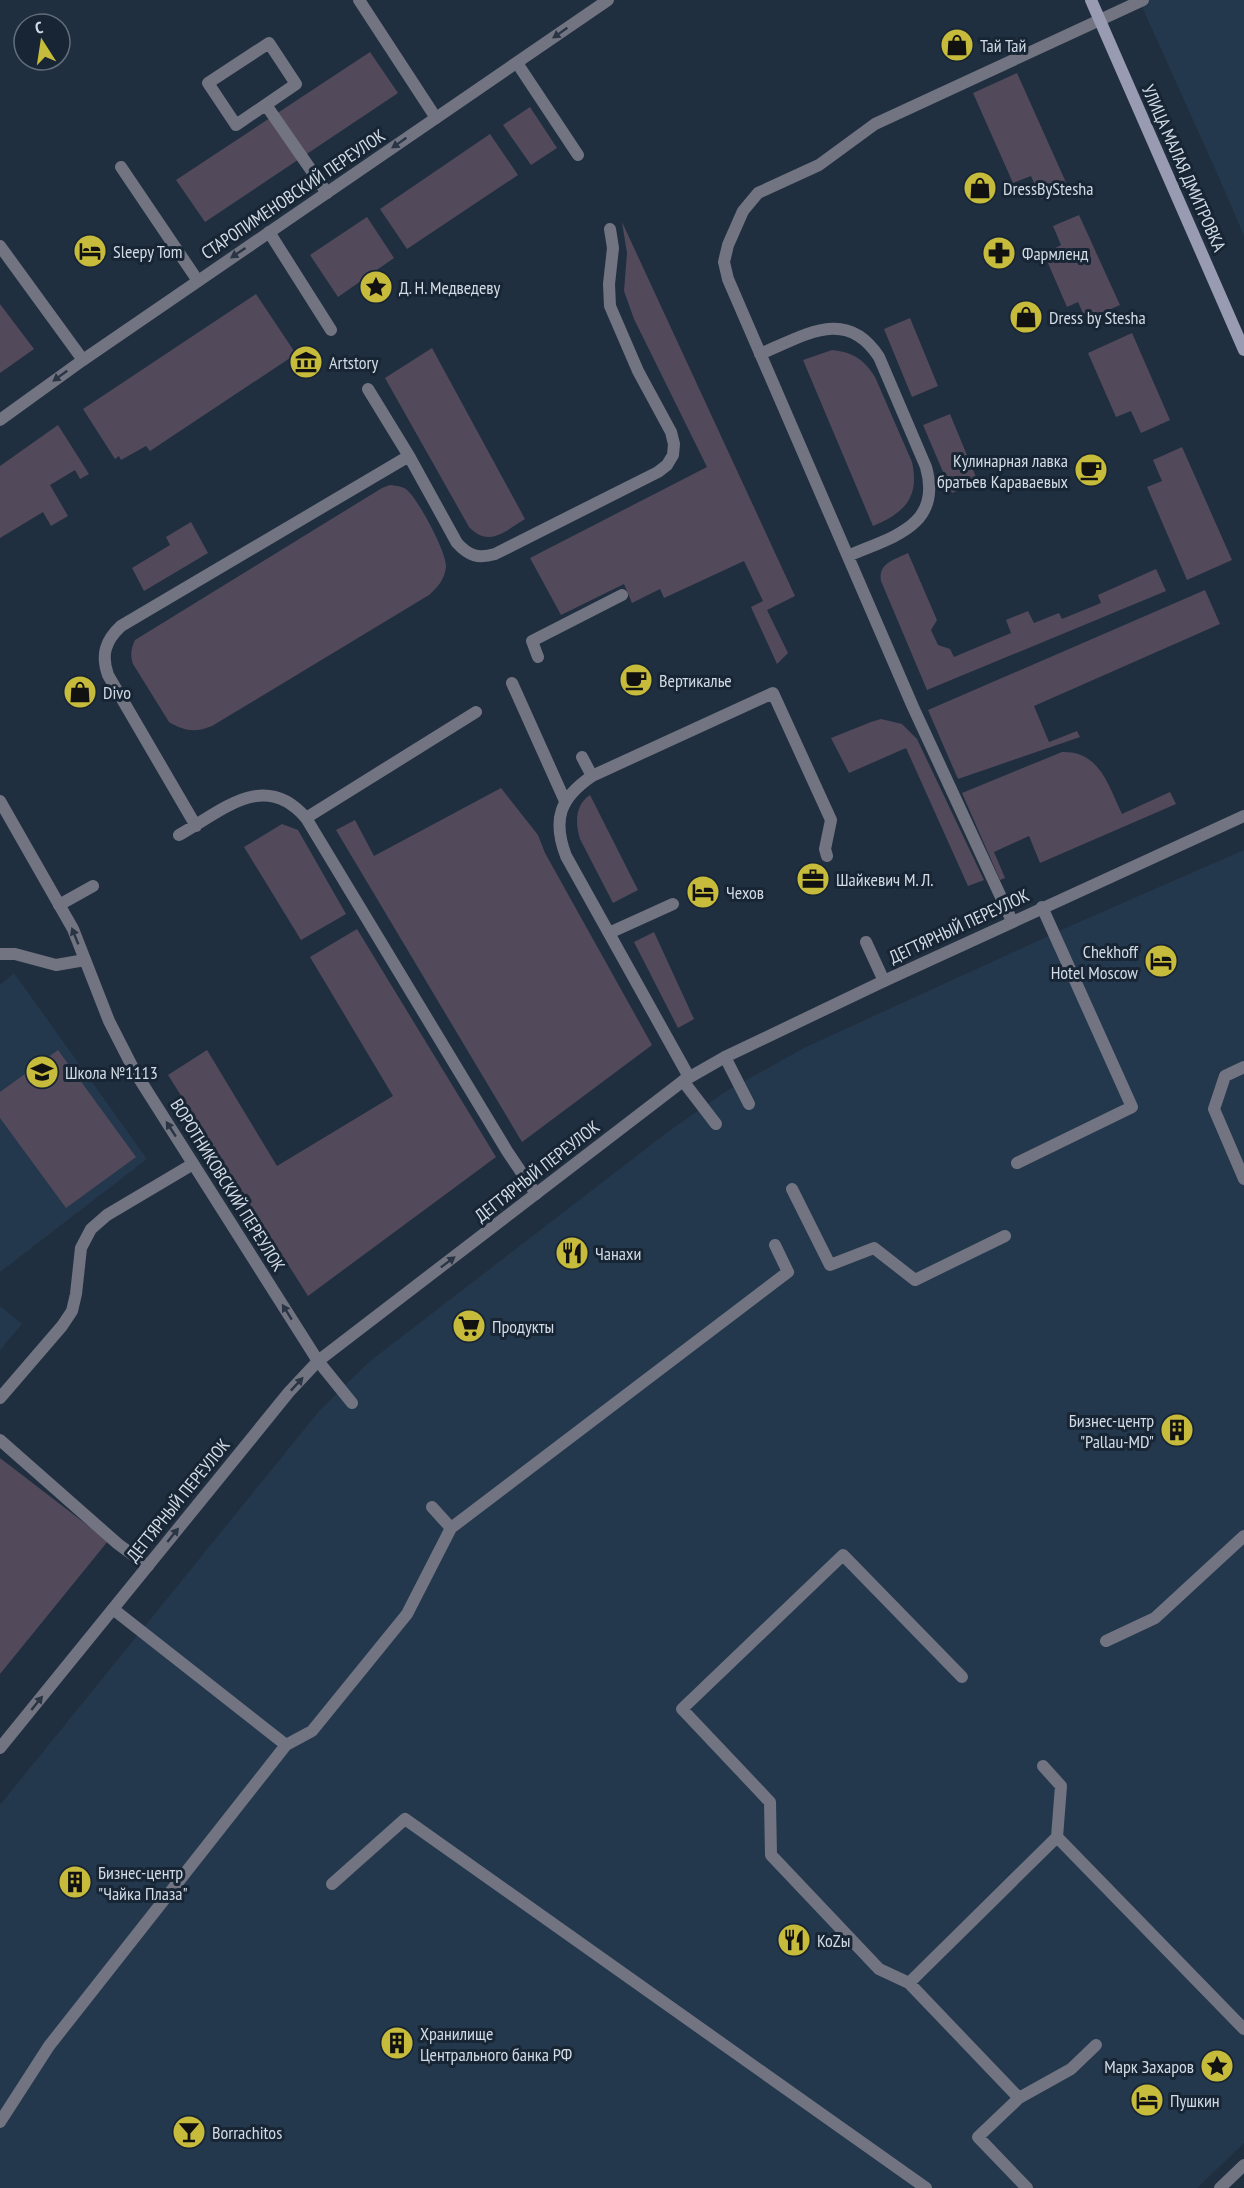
<svg xmlns="http://www.w3.org/2000/svg" width="1244" height="2188" font-family="'PT Sans Narrow',sans-serif">
	<style>
		.built { fill: #24384d }
		.green { fill: #52495b }
		.lines { fill: none; stroke-linecap: round; stroke-linejoin: round }
		.lane { stroke: #727482; stroke-width: 12 }
		.street { stroke: #727482; stroke-width: 12 }
		.secondary { stroke: #989bb2; stroke-width: 12 }
		.oneway { fill: #293544 }
		.labels { text-anchor: middle; dominant-baseline: central; stroke-width: 6; stroke-linejoin: round; paint-order: stroke }
		.poi-label { font-size: 18px; fill: #d2dbe5; stroke: #172534; text-anchor: start }
		.street-label { font-size: 18px; fill: #d2dbe5; stroke: #172534 }
	</style>
	<rect width="100%" height="100%" fill="#202f3f"/>
	<path class="built" d="M1139,0H1244V236L1221,182Z
		M1244,850V2143L1197,2188H0V1805L320,1410L369,1362L669,1131L725,1092L804,1048L1077,923Z
		M14,973L147,1159L0,1272V985Z
		M0,1306L22,1324L0,1350Z"/>
	<path class="green" d="M370,52L398,93L205,222L176,180Z
		M1017,73L1068,187L1041,199L1031,176L1013,183L973,93Z
		M530,107L557,148L531,165L503,125Z
		M490,134L518,175L407,249L380,209Z
		M1079,215L1120,305L1086,320L1078,302L1067,307L1044,254L1061,245L1053,226Z
		M367,217L394,258L338,297L310,255Z
		M622,222L795,596L767,610L788,653L777,664L751,607L763,601L744,561L664,598L660,589L632,603L624,584L561,615L530,558L707,467L634,319L624,291L627,253Z
		M256,294L296,354L150,451L146,446L121,460L119,456L115,459L83,409Z
		M0,304L34,349L0,373Z
		M910,318L938,386L912,397L884,329Z
		M1132,333L1170,420L1141,433L1131,411L1116,417L1088,353Z
		M432,348L525,519C505,531 489,548 469,527L385,378Z
		M832,350C852,352 864,359 875,377L912,462C920,498 904,513 873,526L803,360Z
		M950,414L978,482L952,493L923,425Z
		M58,425L89,474L80,479L75,470L50,485L68,516L51,526L43,512L0,538V466Z
		M1182,447L1232,560L1187,580L1147,487L1162,481L1153,460Z
		M390,485C397,486 403,486 408,491C419,501 447,553 446,567C445,579 437,588 429,595L212,726C195,733 184,731 169,722L133,664C130,654 131,649 135,640L382,488Z
		M191,522L208,553L144,591L132,568L170,545L166,537Z
		M908,553L937,620L931,630L938,645L950,649L954,657L1011,633L1006,620L1028,611L1034,623L1059,613L1062,619L1101,603L1098,595L1156,569L1166,591L927,690L881,581C878,563 894,560 908,553Z
		M1205,590L1220,624L1034,706L1049,742L1077,731L1080,737L958,779L928,710Z
		M881,719L902,724L917,739L984,880L968,886L906,748L849,773L831,738L871,722Z
		M1062,752C1100,751 1108,785 1122,814L1170,792L1176,804L1040,863L1029,836L994,852L1005,878L1000,880L962,793Z
		M501,788L538,835L545,853L652,1045L522,1142L336,830L355,820L374,856Z
		M590,795L638,890L613,903L580,839C575,823 575,805 590,795Z
		M282,824L298,830L346,914L301,940L244,847Z
		M357,929L496,1157L308,1296L168,1075L207,1050L277,1166L393,1096L310,957Z
		M654,932L694,1019L678,1028L634,942Z
		M58,1050L136,1157L66,1208L0,1118V1092Z
		M0,1458L108,1541L0,1674Z"/>
	<g class="lines">
		<path class="lane" d="M359,0L436,118
			M269,43L296,84L236,125L208,83Z
			M517,63L578,155
			M266,105L327,193
			M121,167L198,281
			M269,232L331,330
			M0,246L83,360
			M760,354C804,336 846,306 879,357L926,467C943,527 891,537 848,556
			M368,389L409,456L457,543C469,556 478,559 495,554L658,472L667,465L673,455L674,444L671,432L638,371L610,306L609,284L613,248L610,229
			M538,657L532,641L622,595
			M512,683L565,801
			M582,757L592,776
			M306,818L476,712
			M196,826L108,675C101,655 105,641 121,626L409,456
			M179,835C221,812 264,769 306,818L507,1151L536,1194
			M59,905L93,886
			M1012,921L913,707L728,279L724,262L728,245L743,211L758,193L819,165L875,124L1143,0
			M609,933L673,904
			M866,942L884,981
			M0,954H15L56,965L85,960
			M725,1057L749,1104
			M1244,1067L1225,1076L1214,1109L1244,1179
			M689,1077L566,856C552,819 560,798 592,776L773,693L831,820L825,849L827,856
			M683,1081L716,1124
			M1017,1163L1132,1107L1042,907
			M792,1189L830,1265L874,1248L915,1280L1005,1236
			M318,1361L352,1403
			M0,1398L62,1326L72,1311L76,1294L81,1248L91,1229L107,1215L193,1164
			M0,1440L118,1544L148,1566
			M432,1507L451,1528
			M1106,1641L1155,1618L1244,1536
			M962,1677L843,1555L682,1709L770,1802L771,1855L879,1969L909,1983L1057,1837L1061,1786L1043,1766
			M286,1745L312,1731L407,1614L451,1528L788,1272L775,1245
			M1057,1837L1244,2029
			M332,1884L405,1819L926,2188
			M909,1983L1019,2098
			M0,2122L49,2046L286,1745L113,1609
			M1027,2188L978,2137L1019,2098L1071,2069L1096,2045"/>
		<path class="street" d="M0,420L83,360L608,0
			M0,801L73,929L109,1021L135,1072L318,1361
			M0,1748L289,1392L318,1361L683,1081L725,1057L884,981L1244,816
			M1220,2188L1244,2165"/>
		<path class="secondary" d="M1091,0L1244,350"/>
	</g>
	<defs><path id="oneway-solid" d="M-6-.8H1V-3.2L6.5 0L1 3.2V.8H-6Z" transform="scale(1.5)"/></defs>
	<g class="oneway">
		<use href="#oneway-solid" transform="translate(560 33) rotate(145)"/>
		<use href="#oneway-solid" transform="translate(399 143) rotate(145)"/>
		<use href="#oneway-solid" transform="translate(238 253) rotate(146)"/>
		<use href="#oneway-solid" transform="translate(60 376) rotate(144)"/>
		<use href="#oneway-solid" transform="translate(75 936) rotate(-112)"/>
		<use href="#oneway-solid" transform="translate(171 1129) rotate(-123)"/>
		<use href="#oneway-solid" transform="translate(448 1262) rotate(-37)"/>
		<use href="#oneway-solid" transform="translate(287 1312) rotate(-122)"/>
		<use href="#oneway-solid" transform="translate(297 1384) rotate(-47)"/>
		<use href="#oneway-solid" transform="translate(173 1535) rotate(-51)"/>
		<use href="#oneway-solid" transform="translate(37 1703) rotate(-51)"/>
	</g>
	<defs>
		<symbol id="shop-disc" viewBox="-11 -11 22 22"><circle r="9.5" fill="#c7bb3b" stroke="#172534"/><path d="M-5-2.5h2.3a2.7 3.5 0 0 1 5.4 0H5L5.5 6h-11ZM-1.5-2.5h3a1.5 2.3 0 0 0-3 0Z" fill="#111"/></symbol>
		<symbol id="hotel-disc" viewBox="-11 -11 22 22"><circle r="9.5" fill="#c7bb3b" stroke="#172534"/><path d="M-6-4.5h1.5V1H6V5H4.5V3h-9V5H-6ZM-4 0a1.8 1.8 0 1 1 3.6 0ZM.5 0V-2.5h3Q6-2.5 6 0Z" fill="#111"/></symbol>
		<symbol id="pharmacy-disc" viewBox="-11 -11 22 22"><circle r="9.5" fill="#c7bb3b" stroke="#172534"/><path d="M-2-6h4v4h4v4h-4v4h-4v-4h-4v-4h4Z" fill="#111"/></symbol>
		<symbol id="sight-disc" viewBox="-11 -11 22 22"><circle r="9.5" fill="#c7bb3b" stroke="#172534"/><path d="M0-6L1.8-2.2L6-1.7L2.9 1.2L3.7 5.4L0 3.3L-3.7 5.4L-2.9 1.2L-6-1.7L-1.8-2.2Z" fill="#111"/></symbol>
		<symbol id="museum-disc" viewBox="-11 -11 22 22"><circle r="9.5" fill="#c7bb3b" stroke="#172534"/><path d="M0-6L6-3V-2H-6V-3ZM-5-1h2V3h-2ZM-1-1h2V3h-2ZM3-1h2V3H3ZM-6 4H6V6H-6Z" fill="#111"/></symbol>
		<symbol id="cafe-disc" viewBox="-11 -11 22 22"><circle r="9.5" fill="#c7bb3b" stroke="#172534"/><path d="M-5.5-4.5H6V0H3Q3 3.5 0 3.5H-2.5Q-5.5 3.5-5.5 0ZM3-3.2v2h1.7v-2ZM-6 4.5H4V6H-6Z" fill="#111"/></symbol>
		<symbol id="office-disc" viewBox="-11 -11 22 22"><circle r="9.5" fill="#c7bb3b" stroke="#172534"/><path d="M-6-3h4V-5.5h4V-3h4V5H-6ZM-1-4.5V-3h2v-1.5ZM-6 0V1H6V0Z" fill="#111"/></symbol>
		<symbol id="school-disc" viewBox="-11 -11 22 22"><circle r="9.5" fill="#c7bb3b" stroke="#172534"/><path d="M0-5L7-2L0 1L-7-2ZM-4 1L0 2.5L4 1V4Q0 6-4 4Z" fill="#111"/></symbol>
		<symbol id="restaurant-disc" viewBox="-11 -11 22 22"><circle r="9.5" fill="#c7bb3b" stroke="#172534"/><path d="M-5-6h1v4h1v-4h1v4h1v-4h1v5L-1.5 .5V6h-2V.5L-5-1ZM5-6V6H3V1.5H1.5Q1.5-4 5-6Z" fill="#111"/></symbol>
		<symbol id="supermarket-disc" viewBox="-11 -11 22 22"><circle r="9.5" fill="#c7bb3b" stroke="#172534"/><path d="M-6-5.5h2.5l.6 2H6L4.5 2H-2.5L-4.4-4H-6ZM-1.5 3.2a1.3 1.3 0 1 0 .1 0ZM3 3.2a1.3 1.3 0 1 0 .1 0Z" fill="#111"/></symbol>
		<symbol id="building-disc" viewBox="-11 -11 22 22"><circle r="9.5" fill="#c7bb3b" stroke="#172534"/><path d="M-4-6H4V6H1V3H-1V6H-4ZM-2.5-4.3h1.7v1.8h-1.7ZM.8-4.3h1.7v1.8H.8ZM-2.5-1h1.7V.8h-1.7ZM.8-1h1.7V.8H.8Z" fill="#111"/></symbol>
		<symbol id="bar-disc" viewBox="-11 -11 22 22"><circle r="9.5" fill="#c7bb3b" stroke="#172534"/><path d="M-6-5H6L.8 .8V4.5H3.5V6h-7V4.5H-.8V.8Z" fill="#111"/></symbol>
	</defs>
	<g fill-rule="evenodd">
		<use href="#shop-disc" x="938" y="26" width="38" height="38"/>
		<use href="#shop-disc" x="961" y="169" width="38" height="38"/>
		<use href="#hotel-disc" x="71" y="232" width="38" height="38"/>
		<use href="#pharmacy-disc" x="980" y="234" width="38" height="38"/>
		<use href="#sight-disc" x="357" y="268" width="38" height="38"/>
		<use href="#shop-disc" x="1007" y="298" width="38" height="38"/>
		<use href="#museum-disc" x="287" y="343" width="38" height="38"/>
		<use href="#cafe-disc" x="1072" y="451" width="38" height="38"/>
		<use href="#cafe-disc" x="617" y="661" width="38" height="38"/>
		<use href="#shop-disc" x="61" y="673" width="38" height="38"/>
		<use href="#office-disc" x="794" y="860" width="38" height="38"/>
		<use href="#hotel-disc" x="684" y="873" width="38" height="38"/>
		<use href="#hotel-disc" x="1142" y="942" width="38" height="38"/>
		<use href="#school-disc" x="23" y="1053" width="38" height="38"/>
		<use href="#restaurant-disc" x="553" y="1234" width="38" height="38"/>
		<use href="#supermarket-disc" x="450" y="1307" width="38" height="38"/>
		<use href="#building-disc" x="1158" y="1411" width="38" height="38"/>
		<use href="#building-disc" x="56" y="1863" width="38" height="38"/>
		<use href="#restaurant-disc" x="775" y="1921" width="38" height="38"/>
		<use href="#building-disc" x="378" y="2024" width="38" height="38"/>
		<use href="#sight-disc" x="1198" y="2047" width="38" height="38"/>
		<use href="#hotel-disc" x="1128" y="2081" width="38" height="38"/>
		<use href="#bar-disc" x="170" y="2113" width="38" height="38"/>
	</g>
	<g class="labels">
		<g class="poi-label">
			<text x="980" y="45">Тай Тай</text>
			<text x="1003" y="188">DressByStesha</text>
			<text x="113" y="251">Sleepy Tom</text>
			<text x="1022" y="253">Фармленд</text>
			<text x="399" y="287">Д. Н. Медведеву</text>
			<text x="1049" y="317">Dress by Stesha</text>
			<text x="329" y="362">Artstory</text>
			<text x="1068" y="460" text-anchor="end">Кулинарная лавка<tspan x="1068" dy="21">братьев Караваевых</tspan></text>
			<text x="659" y="680">Вертикалье</text>
			<text x="103" y="692">Divo</text>
			<text x="836" y="879">Шайкевич М. Л.</text>
			<text x="726" y="892">Чехов</text>
			<text x="1138" y="951" text-anchor="end">Chekhoff<tspan x="1138" dy="21">Hotel Moscow</tspan></text>
			<text x="65" y="1072">Школа №1113</text>
			<text x="595" y="1253">Чанахи</text>
			<text x="492" y="1326">Продукты</text>
			<text x="1154" y="1420" text-anchor="end">Бизнес-центр<tspan x="1154" dy="21">"Pallau-MD"</tspan></text>
			<text x="98" y="1872">Бизнес-центр<tspan x="98" dy="21">"Чайка Плаза"</tspan></text>
			<text x="817" y="1940">КоZы</text>
			<text x="420" y="2033">Хранилище<tspan x="420" dy="21">Центрального банка РФ</tspan></text>
			<text x="1194" y="2066" text-anchor="end">Марк Захаров</text>
			<text x="1170" y="2100">Пушкин</text>
			<text x="212" y="2132">Borrachitos</text>
		</g>
		<g class="street-label">
			<text transform="translate(1184 168) rotate(66)">УЛИЦА МАЛАЯ ДМИТРОВКА</text>
			<text transform="translate(293 194) rotate(-34)">СТАРОПИМЕНОВСКИЙ ПЕРЕУЛОК</text>
			<text transform="translate(959 926) rotate(-25)">ДЕГТЯРНЫЙ ПЕРЕУЛОК</text>
			<text transform="translate(537 1171) rotate(-38)">ДЕГТЯРНЫЙ ПЕРЕУЛОК</text>
			<text transform="translate(228 1185) rotate(58)">ВОРОТНИКОВСКИЙ ПЕРЕУЛОК</text>
			<text transform="translate(178 1500) rotate(-51)">ДЕГТЯРНЫЙ ПЕРЕУЛОК</text>
		</g>
	</g>
	<g transform="translate(42 42) rotate(348)"><circle r="28" fill="#172534" stroke="#626e7b" stroke-width="1.5"/>
	<path d="M0-4.5L10 22L0 15L-10 22Z" fill="#c7bb3b"/>
	<text y="-9" font-size="16" font-weight="bold" text-anchor="middle" fill="#d2dbe5">С</text>
	</g>
</svg>
